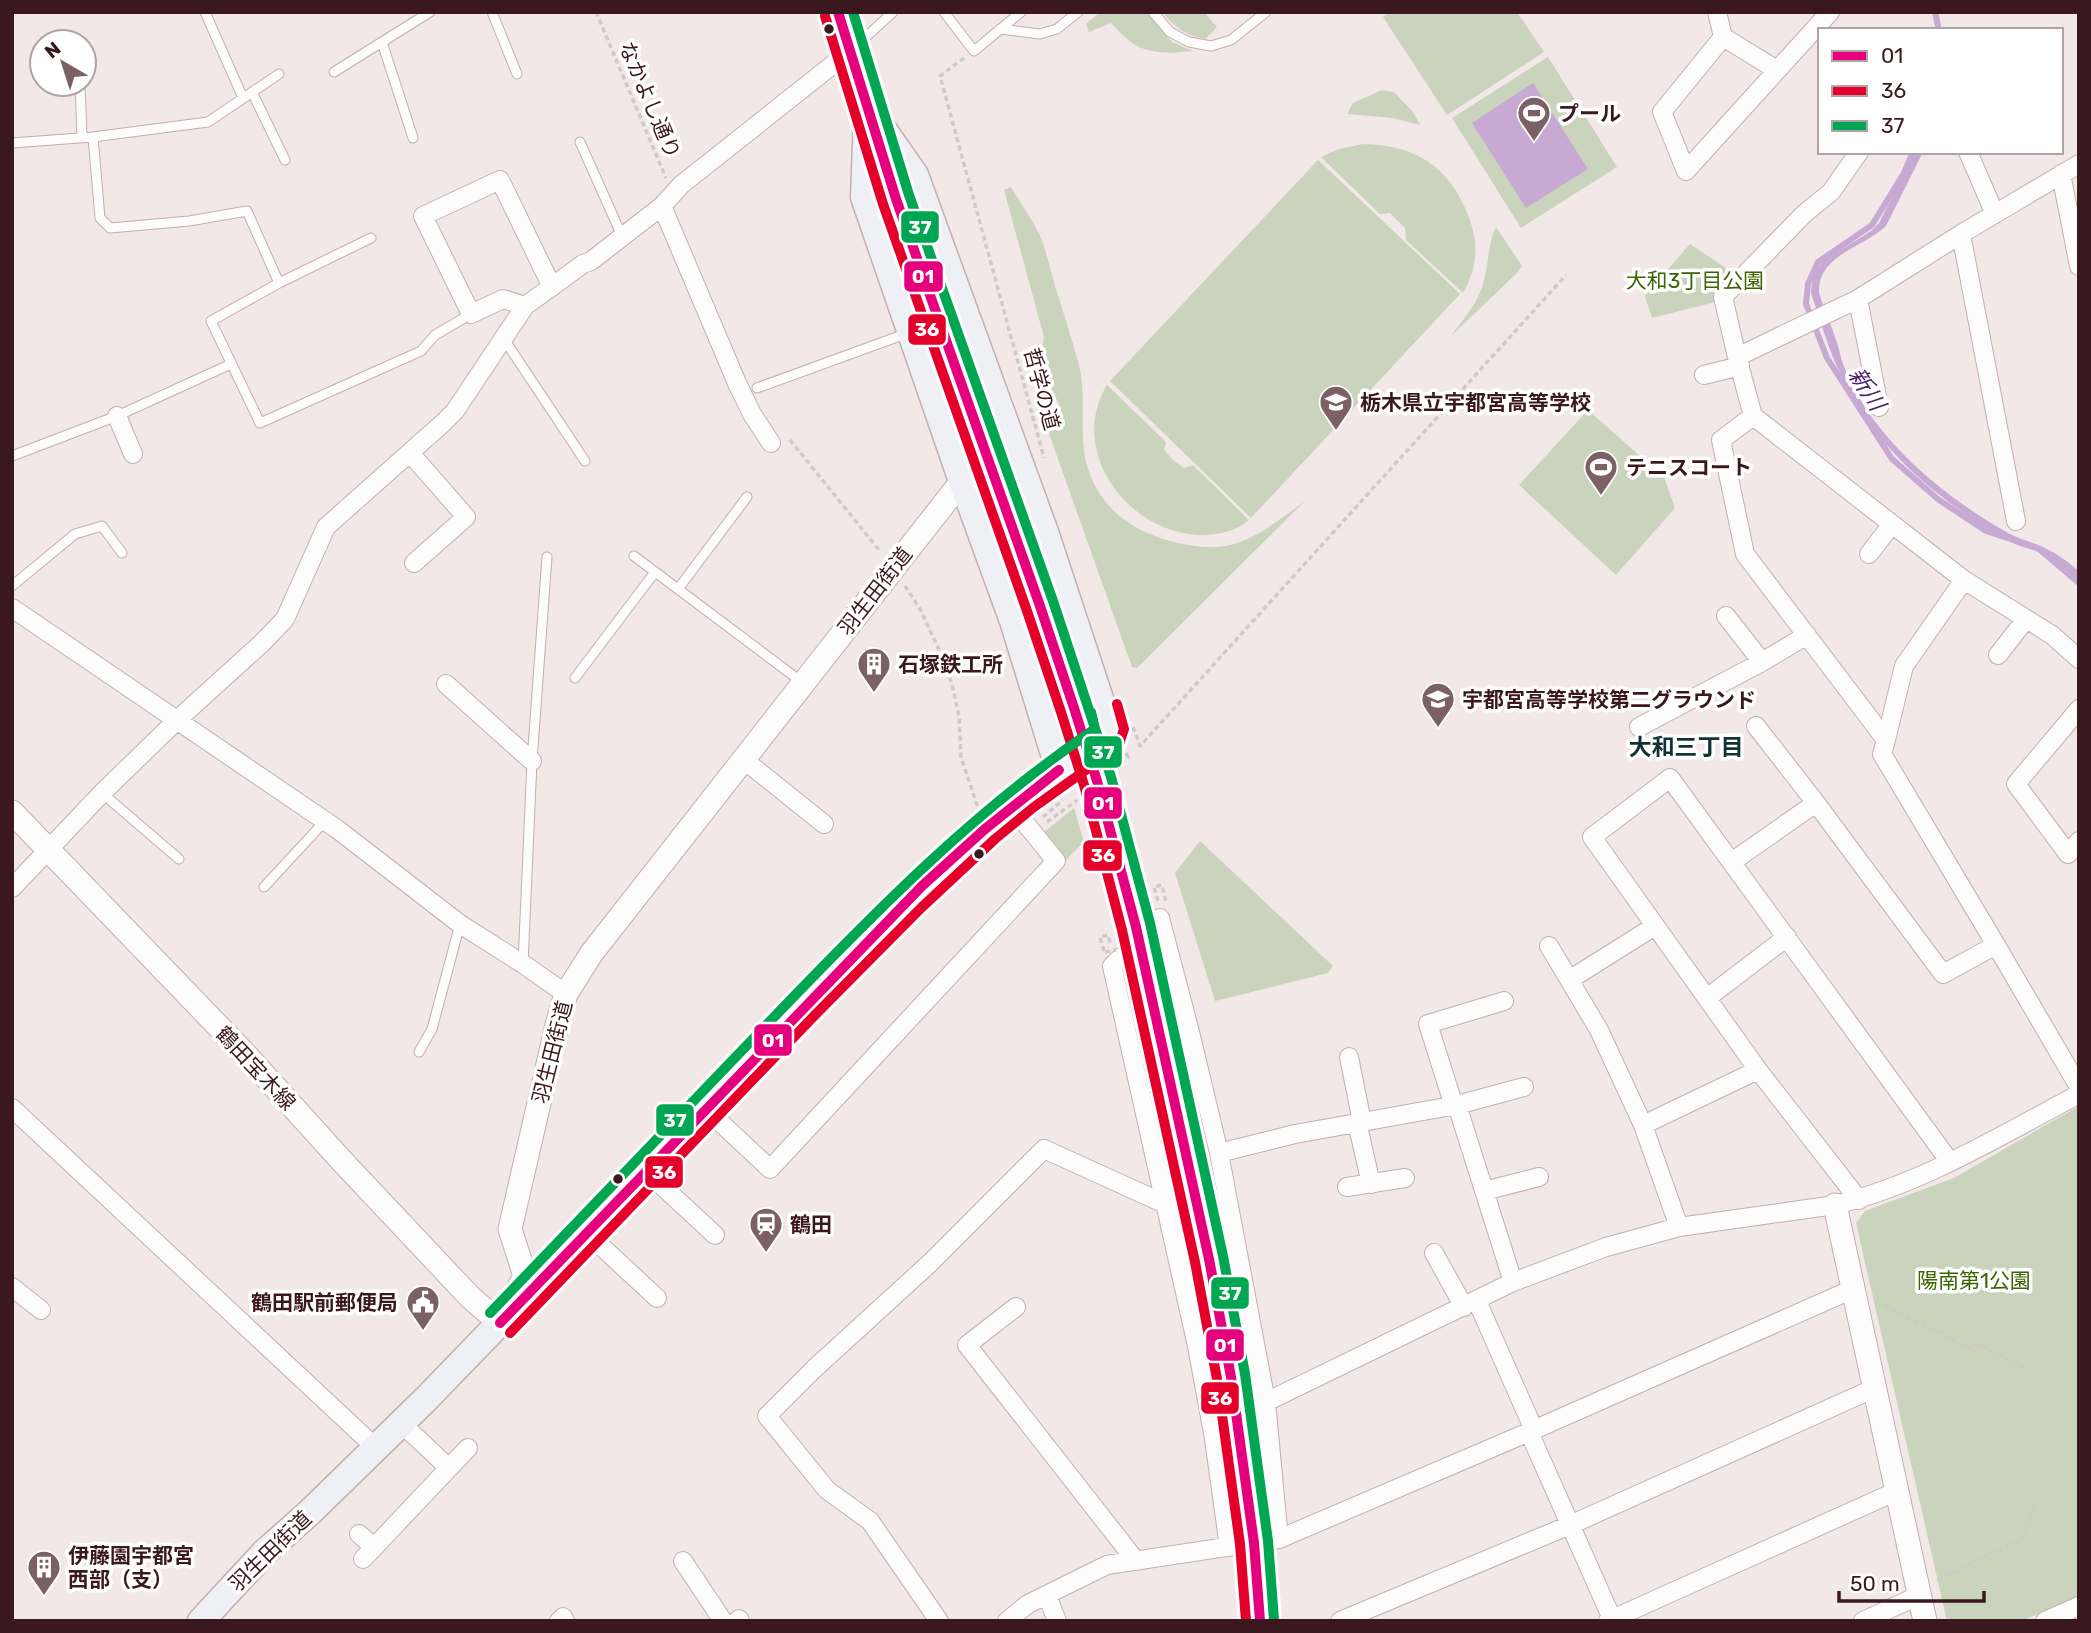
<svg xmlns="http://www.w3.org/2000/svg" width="2091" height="1633" font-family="Rubik,'Noto Sans JP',sans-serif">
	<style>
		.green { fill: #cad3bc }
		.water { fill: #c7a9d4 }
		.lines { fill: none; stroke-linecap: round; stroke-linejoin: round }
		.stream { stroke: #c7a9d4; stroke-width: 6 }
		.service-casing { stroke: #c3aeb0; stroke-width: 11 }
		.minor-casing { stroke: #c3aeb0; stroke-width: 20 }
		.tertiary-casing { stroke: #c3aeb0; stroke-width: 25 }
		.secondary-casing { stroke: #c3aeb0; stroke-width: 29 }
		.primary-casing { stroke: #a0a5b0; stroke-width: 32 }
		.path { stroke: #d0c8c9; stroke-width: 3.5; stroke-dasharray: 5 3.5; stroke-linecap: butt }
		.service { stroke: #fdfcfc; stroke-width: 9 }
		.minor { stroke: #fdfcfc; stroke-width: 18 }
		.tertiary { stroke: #fdfcfc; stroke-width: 23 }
		.secondary { stroke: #eff0f4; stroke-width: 26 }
		.primary { stroke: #e0e5ec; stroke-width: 30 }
		.primary-bridge-casing { stroke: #a0a5b0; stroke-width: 32; stroke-linecap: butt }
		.path-bridge { stroke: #d0c8c9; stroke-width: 3.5; stroke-dasharray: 5 3.5; stroke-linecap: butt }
		.primary-bridge { stroke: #e0e5ec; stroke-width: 30 }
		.bus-1-casing { stroke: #fff; stroke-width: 16 }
		.bus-2-casing { stroke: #fff; stroke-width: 16 }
		.bus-3-casing { stroke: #fff; stroke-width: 16 }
		.bus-1 { stroke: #e5007d; stroke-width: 10 }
		.bus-2 { stroke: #e4002b; stroke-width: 10 }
		.bus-3 { stroke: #00a651; stroke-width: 10 }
		.bus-dot { fill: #3b181e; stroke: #fff; stroke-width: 2.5 }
		.labels { text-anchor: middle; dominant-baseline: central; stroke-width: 7; stroke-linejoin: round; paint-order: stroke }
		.street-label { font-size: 21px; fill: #3b181e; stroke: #fff }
		.poi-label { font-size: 21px; font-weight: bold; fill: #3b181e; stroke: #fff; text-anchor: start }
		.park-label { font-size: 21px; fill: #3b6500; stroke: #fff }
		.water-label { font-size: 23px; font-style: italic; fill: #51216a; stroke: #fff }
		.neighbourhood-label { font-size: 23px; font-weight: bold; fill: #103331; stroke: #fff }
		.line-badge { stroke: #fff; stroke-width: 2.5 }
		.badge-label { font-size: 19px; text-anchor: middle; font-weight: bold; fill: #fff }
	</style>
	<rect width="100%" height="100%" fill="#f2e8e8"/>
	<path class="green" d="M1100,12H1146L1172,42L1193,51C1173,53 1150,55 1132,43C1125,38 1118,30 1111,23L1089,32L1086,24Z
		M1162,12H1204L1217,27L1205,39C1185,35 1175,27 1162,12Z
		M1390,12H1517L1544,52L1447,115L1383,17Z
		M1548,57L1617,167L1521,228L1452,118Z
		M1382,90L1394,92L1413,112L1420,125L1393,118L1347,114L1353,103Z
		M1363,144C1415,145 1449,166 1468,215C1479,242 1478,267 1463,293L1406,240L1405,228L1390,213L1380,214L1321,157L1339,149Z
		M1318,160L1460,294L1251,518L1110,381Z
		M1011,187C1021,204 1033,220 1041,238C1047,254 1051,272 1056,289C1064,314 1072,340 1079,365C1087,398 1078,433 1087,466C1100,509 1133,532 1174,542C1195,547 1217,550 1237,543C1262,535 1284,516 1305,501L1137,668L1132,667L1047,428L1050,419L1060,407L1040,362L1044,337L1004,190Z
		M1496,227L1522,266L1516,274L1452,335C1463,319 1476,306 1482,287C1489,268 1487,245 1496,227Z
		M1690,244L1735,274L1715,302L1652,318L1645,296Z
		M1107,385L1166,442L1164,450L1174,461L1184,468L1193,465L1249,520C1238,530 1219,535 1204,535C1131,536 1066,453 1107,385Z
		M1588,410L1664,477L1675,508L1616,575L1519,485Z
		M1074,808L1084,842L1065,861L1043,833Z
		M1200,841L1333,966L1328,973L1215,1001L1175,873Z
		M2079,1106V1597L2021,1621H1947L1856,1223L1865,1211L1954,1178Z"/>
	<path class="water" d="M1533,83L1588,169L1526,208L1472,123Z
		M1915,152H1923L1886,226C1862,249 1818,254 1819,293C1824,310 1832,326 1837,343C1840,350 1840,357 1843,364C1869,436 1944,497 2008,533C2019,539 2032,542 2043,547C2056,553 2068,562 2079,571V580C2069,572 2060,563 2049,557C2035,549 2018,547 2004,539C1939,499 1885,457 1848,389C1831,359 1822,325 1811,293C1811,281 1816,271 1823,261L1871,231L1879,223Z"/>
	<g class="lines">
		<path class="stream" d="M1935,12L1939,30
			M1913,152L1904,173L1872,225L1818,262L1808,284L1806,304L1827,358L1892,459L1939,500L1986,531L2007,538
			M2040,550L2079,583"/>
		<defs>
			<path id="service" d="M205,12L243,98
				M492,12L517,74
				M944,12L974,51L1021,12
				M1153,12L1170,32L1189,42L1211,46L1231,40L1266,12
				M1000,29L1040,34L1057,29L1078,12
				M382,42L413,138
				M854,48L893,12
				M334,72L430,12
				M80,84L82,137
				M252,92L285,160
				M93,137L100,218L110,228L189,221L247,211L279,283L211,321L260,423L421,351L435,335L471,314
				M580,142L622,236
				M12,143L93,137L208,122L279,74
				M279,283L371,238
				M504,339L585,461
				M757,388L908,333
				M12,456L117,416L231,364
				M634,556L803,683
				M12,586L75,534L102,526L122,553
				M678,589L747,497
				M575,678L655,572
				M102,793L179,859
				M264,887L325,821
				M523,964L532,761L547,557
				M419,1052L432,1029L460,924"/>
			<path id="minor" d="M1717,12L1723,37L1662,112L1686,171L1830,12
				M1723,37L1777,70
				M1968,152L1995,214
				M2079,164L1961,234L1858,299L1737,357L1753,416L1721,440L1745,554L1886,740L1882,754L1996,945L2079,1087
				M2061,174L2079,266
				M662,206L737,383L752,414L771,443
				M1961,234L2016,521
				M1858,299L1879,407
				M525,306L503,299L471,314L423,216L500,180L552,287
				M1737,357L1723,297L1805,213L1831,192L1859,152
				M1704,375L1740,366
				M117,416L133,454
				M1753,416L1964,580L2052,635L2079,659
				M410,453L466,517L414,563
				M1869,554L1892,524
				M12,608L337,829L460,924L523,964L566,994
				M1726,616L1762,662
				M1998,655L2026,619
				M446,684L532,761
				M2079,709L2016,784L2068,854L2079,841
				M1639,727L1762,662L1807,635
				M1886,740L1904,666L1964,580
				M743,759L824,824
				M1816,803L1943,974L1996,945
				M1733,861L1816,803L1756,726
				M12,888L102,793L176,721L262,643L285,619L326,527L443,423L455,411L525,306L583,264L591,261L662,206L681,185L850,51
				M1154,925L1160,918L1189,1028L1219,1153L1266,1402L1279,1539
				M1549,946L1599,1030L1643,1125L1679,1227
				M1121,957L1112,966L1197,1346L1214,1439L1229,1547
				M1569,980L1655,926
				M1707,998L1787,937
				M1349,1057L1362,1122
				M1457,1105L1513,1282
				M1454,1106L1428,1024L1504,1001
				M12,1108L376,1448
				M706,1109L770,1169L1056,861L1012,807
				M1357,1122L1371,1184
				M1643,1125L1758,1070
				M1219,1153L1295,1134L1457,1105L1524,1087
				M647,1172L715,1235
				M1347,1187L1405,1178
				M1484,1191L1539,1177
				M1859,1200L1758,1070L1592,837L1670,778L1950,1162
				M587,1233L657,1298
				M1434,1253L1464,1307
				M12,1287L41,1310
				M1477,1301L1534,1430
				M1016,1307L967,1345L1136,1561
				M1266,1402L1513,1282L1606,1247L1679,1227L1835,1205C1922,1184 2000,1136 2079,1094
				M1529,1432L1613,1621
				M449,1468L468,1448
				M359,1534L374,1547
				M363,1559L449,1468L401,1423
				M683,1561L723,1621
				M1047,1595L1057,1621
				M559,1621L563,1617L565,1621
				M737,1621L739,1619L740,1621
				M939,1621L870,1521L827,1490L767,1416L814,1369L930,1263L1044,1149L1165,1204
				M1007,1621L1028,1604L1107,1565L1279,1539L1529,1432L1853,1289
				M1340,1621L1570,1525L1875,1388
				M1608,1621L1897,1491
				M1863,1621L1920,1595
				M2045,1621L2079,1606"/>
			<path id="tertiary" d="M12,812L246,1055L341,1160L470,1297L500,1323L525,1276L510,1229L557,1025L566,994L591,954L962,481
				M1835,1205L1925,1621"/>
			<path id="secondary" d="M867,118L864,197L962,481L1013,621L1059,770
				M876,119L915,175L1045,532L1110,729L1108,737L1104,740
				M201,1621L264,1553L310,1512L426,1399L922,886L985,829L1068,764"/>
			<path id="primary" d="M838,12L896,199
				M1209,1259L1240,1436L1254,1543L1260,1621"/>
		</defs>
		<use href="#service" class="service-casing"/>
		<use href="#minor" class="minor-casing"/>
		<use href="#tertiary" class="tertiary-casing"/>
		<use href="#secondary" class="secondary-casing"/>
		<use href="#primary" class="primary-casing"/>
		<path class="path" d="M596,12L666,178
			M964,58L940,76L1044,458
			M790,440L880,551
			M905,586L920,609L940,652L952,684L959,716L961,757L978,808
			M1133,727L1140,746L1566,275
			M1119,758L1128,757L1125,750
			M1043,817L1063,800
			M1047,822L1076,801L1077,802
			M1158,901L1154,887L1162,885L1166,902
			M1104,951L1100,937L1108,935L1110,943
			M1876,1301L1969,1348L1978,1344L2030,1371
			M1937,1580L2021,1539L2036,1501"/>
		<use href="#service" class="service"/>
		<use href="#minor" class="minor"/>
		<use href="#tertiary" class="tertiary"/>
		<use href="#secondary" class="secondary"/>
		<use href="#primary" class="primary"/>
		<defs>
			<path id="primary-bridge" d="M896,199L1040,606L1097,781L1136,927L1209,1259"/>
		</defs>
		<use href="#primary-bridge" class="primary-bridge-casing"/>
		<path class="path-bridge" d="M1105,952L1116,950"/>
		<use href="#primary-bridge" class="primary-bridge"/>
		<defs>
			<path id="bus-1" d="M838,12L896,199L1040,606L1074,708L1097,781L1136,927L1209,1259L1231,1377L1254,1543L1260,1621
				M500,1323L922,886L985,829L1059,770"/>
			<path id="bus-2" d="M825,16L883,204L1027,611L1061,712L1084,785L1122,930L1195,1262L1217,1379L1240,1544L1246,1621
				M510,1333L814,1016L921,908L995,839L1034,807L1118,747L1124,729L1117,704"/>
			<path id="bus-3" d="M853,12L909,195L1053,601L1087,704L1111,777L1150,923L1223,1256L1245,1374L1268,1541L1274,1620
				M490,1313C586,1214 680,1114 776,1015C876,911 976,809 1095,729L1091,712"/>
		</defs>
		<use href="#bus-1" class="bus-1-casing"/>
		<use href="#bus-2" class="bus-2-casing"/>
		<use href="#bus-3" class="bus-3-casing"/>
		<use href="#bus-1" class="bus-1"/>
		<use href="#bus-2" class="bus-2"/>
		<use href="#bus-3" class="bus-3"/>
	</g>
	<defs>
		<symbol id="stadium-pin" viewBox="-11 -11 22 30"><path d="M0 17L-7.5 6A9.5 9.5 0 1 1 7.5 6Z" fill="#7b6165" stroke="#fff"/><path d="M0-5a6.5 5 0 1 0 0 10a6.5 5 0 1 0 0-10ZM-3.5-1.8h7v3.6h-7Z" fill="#fff"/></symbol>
		<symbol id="school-pin" viewBox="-11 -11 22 30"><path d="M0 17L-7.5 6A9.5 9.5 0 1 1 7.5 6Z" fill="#7b6165" stroke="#fff"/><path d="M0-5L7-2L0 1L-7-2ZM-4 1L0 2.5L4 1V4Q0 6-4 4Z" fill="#fff"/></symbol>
		<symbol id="building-pin" viewBox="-11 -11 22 30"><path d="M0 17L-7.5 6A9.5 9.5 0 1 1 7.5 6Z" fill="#7b6165" stroke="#fff"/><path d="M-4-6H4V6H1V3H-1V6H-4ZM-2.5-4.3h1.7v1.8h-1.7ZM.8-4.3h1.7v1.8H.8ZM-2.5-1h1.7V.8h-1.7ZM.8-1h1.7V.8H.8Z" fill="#fff"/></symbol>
		<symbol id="station-pin" viewBox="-11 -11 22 30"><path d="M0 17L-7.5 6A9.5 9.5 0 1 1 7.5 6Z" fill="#7b6165" stroke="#fff"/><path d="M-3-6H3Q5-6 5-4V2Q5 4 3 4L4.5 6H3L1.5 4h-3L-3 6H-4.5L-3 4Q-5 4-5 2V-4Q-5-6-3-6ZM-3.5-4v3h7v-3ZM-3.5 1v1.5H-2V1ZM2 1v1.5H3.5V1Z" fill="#fff"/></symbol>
		<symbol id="civic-pin" viewBox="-11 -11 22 30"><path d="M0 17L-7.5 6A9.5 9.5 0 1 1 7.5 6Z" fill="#7b6165" stroke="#fff"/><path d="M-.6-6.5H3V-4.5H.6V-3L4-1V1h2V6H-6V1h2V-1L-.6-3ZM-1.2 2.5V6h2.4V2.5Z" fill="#fff"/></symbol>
	</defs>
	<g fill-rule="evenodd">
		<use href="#stadium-pin" x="1515" y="94" width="38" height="52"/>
		<use href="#school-pin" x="1317" y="383" width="38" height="52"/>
		<use href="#stadium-pin" x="1582" y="448" width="38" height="52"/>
		<use href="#building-pin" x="855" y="645" width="38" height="52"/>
		<use href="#school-pin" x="1419" y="680" width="38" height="52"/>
		<use href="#station-pin" x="747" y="1205" width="38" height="52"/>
		<use href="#civic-pin" x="404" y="1283" width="38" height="52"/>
		<use href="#building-pin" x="25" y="1548" width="38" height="52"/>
	</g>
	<g class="bus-dot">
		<circle cx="829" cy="29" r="6"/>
		<circle cx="979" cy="854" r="6"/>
		<circle cx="618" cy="1179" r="6"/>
	</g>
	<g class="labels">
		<g class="street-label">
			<text transform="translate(650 100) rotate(67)">なかよし通り</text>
			<text transform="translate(1042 389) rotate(75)">哲学の道</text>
			<text transform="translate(875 591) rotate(-52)">羽生田街道</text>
			<text transform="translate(552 1052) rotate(-76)">羽生田街道</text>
			<text transform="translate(256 1068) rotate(47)">鶴田宝木線</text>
			<text transform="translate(270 1551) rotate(-44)">羽生田街道</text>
		</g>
		<g class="poi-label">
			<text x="1558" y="113">プール</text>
			<text x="1360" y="402">栃木県立宇都宮高等学校</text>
			<text x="1626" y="467">テニスコート</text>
			<text x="898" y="664">石塚鉄工所</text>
			<text x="1462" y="699">宇都宮高等学校第二グラウンド</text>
			<text x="790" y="1224">鶴田</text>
			<text x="398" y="1302" text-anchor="end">鶴田駅前郵便局</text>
			<text x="68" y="1555">伊藤園宇都宮<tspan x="68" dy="24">西部（支）</tspan></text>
		</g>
		<g class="park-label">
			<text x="1695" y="280">大和3丁目公園</text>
			<text x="1974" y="1280">陽南第1公園</text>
		</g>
		<g class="water-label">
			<text transform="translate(1867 389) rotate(57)">新川</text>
		</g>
		<g class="neighbourhood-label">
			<text x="1686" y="747">大和三丁目</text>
		</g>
	</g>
	<g class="line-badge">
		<rect x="900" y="210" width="40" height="34" rx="7" fill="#00a651"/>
		<rect x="903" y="260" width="41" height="33" rx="7" fill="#e5007d"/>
		<rect x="907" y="313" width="40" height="33" rx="7" fill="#e4002b"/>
		<rect x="1083" y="735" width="40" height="34" rx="7" fill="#00a651"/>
		<rect x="1083" y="786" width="40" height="34" rx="7" fill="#e5007d"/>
		<rect x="1082" y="839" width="41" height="33" rx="7" fill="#e4002b"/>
		<rect x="753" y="1023" width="40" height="34" rx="7" fill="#e5007d"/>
		<rect x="655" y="1103" width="40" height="34" rx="7" fill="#00a651"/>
		<rect x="644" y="1155" width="40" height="34" rx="7" fill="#e4002b"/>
		<rect x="1210" y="1276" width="40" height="34" rx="7" fill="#00a651"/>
		<rect x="1205" y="1328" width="40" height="34" rx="7" fill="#e5007d"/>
		<rect x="1200" y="1381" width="40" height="34" rx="7" fill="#e4002b"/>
	</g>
	<g class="badge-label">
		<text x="920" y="234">37</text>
		<text x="923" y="283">01</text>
		<text x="927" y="336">36</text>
		<text x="1103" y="759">37</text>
		<text x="1103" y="810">01</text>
		<text x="1103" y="862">36</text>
		<text x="773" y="1047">01</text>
		<text x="675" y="1127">37</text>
		<text x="664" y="1179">36</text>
		<text x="1230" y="1300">37</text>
		<text x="1225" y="1352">01</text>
		<text x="1220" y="1405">36</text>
	</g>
	<rect width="2091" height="1633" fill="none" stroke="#3b181e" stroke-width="28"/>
	<rect x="1818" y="28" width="245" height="126" fill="#ffffff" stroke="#b1a3a5" stroke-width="2"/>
	<rect x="1832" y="51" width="35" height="10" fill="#e5007d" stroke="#b1a3a5" stroke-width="2"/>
	<text x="1881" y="63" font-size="21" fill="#3b181e">01</text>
	<rect x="1832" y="86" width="35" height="10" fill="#e4002b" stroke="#b1a3a5" stroke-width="2"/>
	<text x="1881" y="98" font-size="21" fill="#3b181e">36</text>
	<rect x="1832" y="121" width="35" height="10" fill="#00a651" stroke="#b1a3a5" stroke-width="2"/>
	<text x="1881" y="133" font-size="21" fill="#3b181e">37</text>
	<g transform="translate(63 63) rotate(321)"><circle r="33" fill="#ffffff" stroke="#b1a3a5" stroke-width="2"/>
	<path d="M0-5L12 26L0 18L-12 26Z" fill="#7b6165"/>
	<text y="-10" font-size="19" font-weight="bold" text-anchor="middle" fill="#3b181e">N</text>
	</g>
	<path d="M1839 1591v10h145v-10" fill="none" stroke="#3b181e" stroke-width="3.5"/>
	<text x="1850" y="1591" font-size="21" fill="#3b181e" stroke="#ffffff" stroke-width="5" paint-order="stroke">50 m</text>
</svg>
